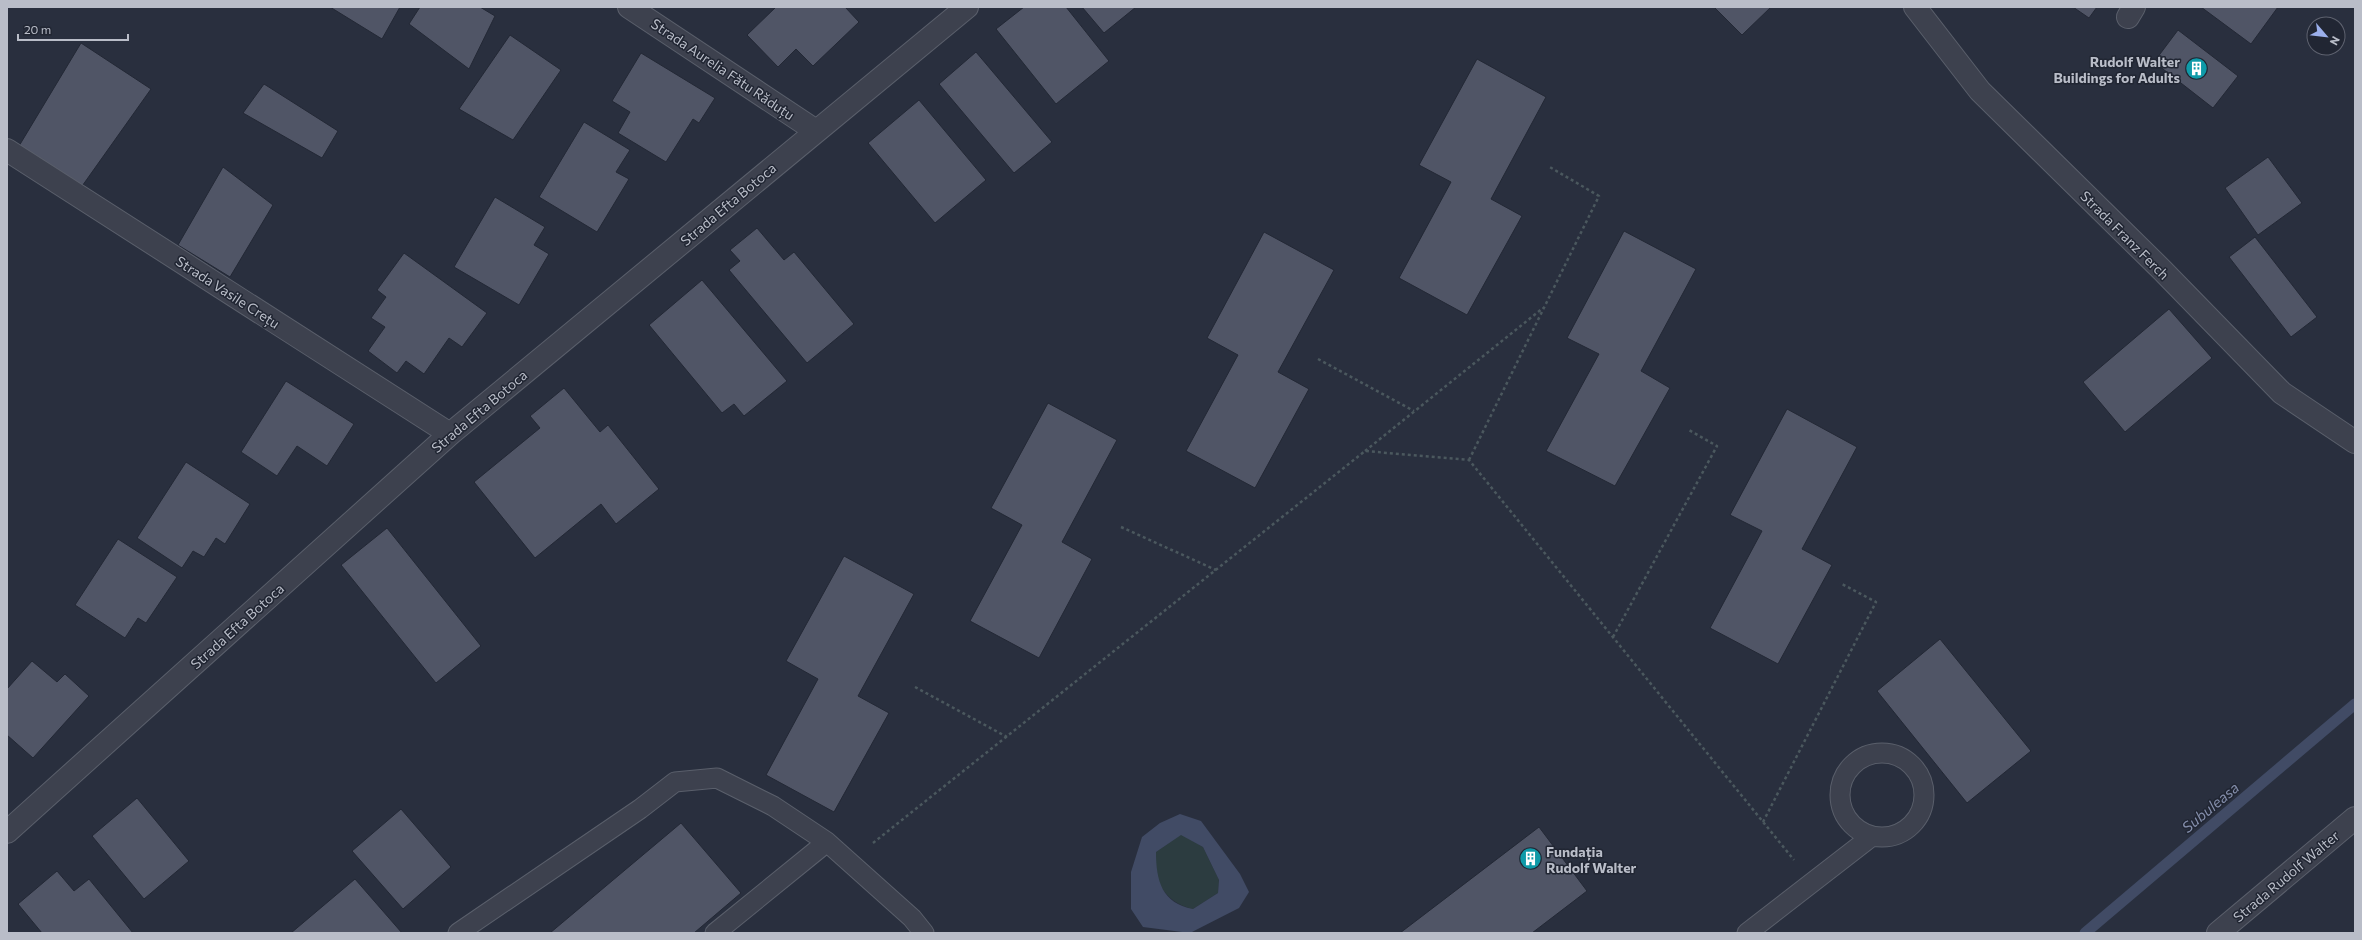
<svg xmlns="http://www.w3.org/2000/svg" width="2362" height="940" font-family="Commissioner,sans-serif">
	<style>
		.green { fill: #2c3c40 }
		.water { fill: #414b65; fill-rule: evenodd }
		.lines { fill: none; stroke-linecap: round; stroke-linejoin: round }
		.stream { stroke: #414b65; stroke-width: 11 }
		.building { fill: #505566; stroke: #232835 }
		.service-casing { stroke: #5a5f6b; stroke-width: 21 }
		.minor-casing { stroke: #5a5f6b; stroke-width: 24 }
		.tertiary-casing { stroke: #5a5f6b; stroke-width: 24 }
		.path { stroke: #4b585e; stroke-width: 2.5; stroke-dasharray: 3 3; stroke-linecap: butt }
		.service { stroke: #3d414e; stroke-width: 19 }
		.minor { stroke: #3d414e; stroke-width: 22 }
		.tertiary { stroke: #3d414e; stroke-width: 22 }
		.labels { text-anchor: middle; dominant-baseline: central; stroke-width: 3; stroke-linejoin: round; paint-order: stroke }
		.poi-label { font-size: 14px; font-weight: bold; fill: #b9bdc8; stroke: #212633; text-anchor: end }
		.street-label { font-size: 14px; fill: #b9bdc8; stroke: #212633 }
		.water-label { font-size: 15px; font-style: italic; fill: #858fac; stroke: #212633 }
	</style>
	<rect width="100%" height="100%" fill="#292f3e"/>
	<path class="green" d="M1181,834L1203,847L1219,880L1218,893L1193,909C1175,905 1161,893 1156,875C1155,868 1156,859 1156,852Z"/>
	<path class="water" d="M1180,814L1201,821L1240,874L1249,892L1239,908L1190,933L1143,927L1131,909V872L1142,837L1160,823ZM1181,835L1203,847L1219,880L1218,893L1193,909C1162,903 1156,881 1156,852Z"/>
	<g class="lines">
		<path class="stream" d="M2085,933L2355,704"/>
	</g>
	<path class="building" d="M330,7H400L382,39Z
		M420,7H480L495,16L469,69L409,24Z
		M776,7H845L859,22L813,66L796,49L778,67L747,35Z
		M1024,7H1066L1109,61L1056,104L996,29Z
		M1082,7H1136L1104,33Z
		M1714,7H1771L1742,35Z
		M2073,7H2097L2089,18Z
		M2201,7H2278L2251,44Z
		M2178,30L2238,76L2213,108L2154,62Z
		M510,35L561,70L513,140L459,109Z
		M81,43L151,89L80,189L19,146Z
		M976,52L1052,142L1014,173L939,84Z
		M641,53L715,98L699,123L693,119L666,162L618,133L630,112L612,101Z
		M1477,59L1546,97L1491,199L1522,216L1467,315L1399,278L1451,182L1419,165Z
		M264,84L338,131L322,158L243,113Z
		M919,100L986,180L935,223L868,143Z
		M584,122L630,150L616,172L629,179L597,232L539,197Z
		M2268,157L2302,203L2258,235L2225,188Z
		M223,167L273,205L230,277L178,245Z
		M495,197L545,227L534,245L549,254L519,305L454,267Z
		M757,228L784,260L794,252L854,324L807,363L729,270L740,261L730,250Z
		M1624,231L1696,269L1641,371L1670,388L1615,486L1546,451L1599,354L1567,338Z
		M1264,232L1334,270L1278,372L1309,389L1255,488L1186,451L1238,355L1207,338Z
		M2255,237L2317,317L2291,337L2229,257Z
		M404,253L487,313L462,347L449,338L424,374L406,361L397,373L368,351L385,327L371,318L386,297L377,290Z
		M702,280L787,381L744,416L734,404L722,413L649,325Z
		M2169,309L2212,358L2125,432L2083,382Z
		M286,381L354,424L327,466L297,446L277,476L241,452Z
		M564,388L600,432L608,425L659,489L616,524L601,504L535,558L474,482L540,428L530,416Z
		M1048,403L1117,440L1062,542L1092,559L1039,658L970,621L1022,525L991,508Z
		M1787,409L1857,447L1802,549L1832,565L1778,664L1710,628L1762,531L1730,515Z
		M186,462L250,504L225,544L216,538L204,557L193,551L182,568L137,538Z
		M387,528L481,646L436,683L341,565Z
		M118,539L177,577L146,623L138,618L125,638L75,605Z
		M844,556L914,594L858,696L889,713L834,812L766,775L818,679L786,661Z
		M1940,639L2031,751L1967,803L1877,691Z
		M32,661L57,682L65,674L89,696L33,758L7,735V689Z
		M137,798L189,861L144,899L92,836Z
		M401,809L451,867L403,909L352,851Z
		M681,823L741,893L694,933H550Z
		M1539,827L1587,891L1532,933H1400Z
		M57,871L74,891L89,879L133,933H42L18,904Z
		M355,879L402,933H291Z"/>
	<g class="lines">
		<defs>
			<path id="service" d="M1840 795a42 42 0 1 1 84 0a42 42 0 1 1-84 0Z
				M458,933L640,809L675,782L717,778L773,806L827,842L912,918L924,933
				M715,933L827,842
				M1747,933L1871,837"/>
			<path id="minor" d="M629,7L816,131
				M1915,7L1980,91L2162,270L2282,393L2355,442
				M2128,17L2134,7
				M7,150L450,434
				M7,832L450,434L967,7"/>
			<path id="tertiary" d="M2218,933L2355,818"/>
		</defs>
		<use href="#service" class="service-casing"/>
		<use href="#minor" class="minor-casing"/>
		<use href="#tertiary" class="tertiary-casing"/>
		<path class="path" d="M1318,359L1414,411
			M1365,451L1543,308
			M1469,460L1599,196L1548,166
			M1121,527L1216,570
			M1613,637L1717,446L1687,429
			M915,687L1007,737
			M1763,822L1876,602L1840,583
			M873,843L1365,451L1469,460L1794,860"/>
		<use href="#service" class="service"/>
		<use href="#minor" class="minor"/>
		<use href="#tertiary" class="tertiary"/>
	</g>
	<defs>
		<symbol id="building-disc" viewBox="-11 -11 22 22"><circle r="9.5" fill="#0f9aa8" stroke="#212633"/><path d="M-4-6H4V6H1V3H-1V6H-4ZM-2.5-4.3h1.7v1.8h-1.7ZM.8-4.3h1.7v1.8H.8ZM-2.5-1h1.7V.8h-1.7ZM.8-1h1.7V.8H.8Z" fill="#fff"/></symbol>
	</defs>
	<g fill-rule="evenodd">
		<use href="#building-disc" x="2184" y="56" width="25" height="25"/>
		<use href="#building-disc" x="1518" y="846" width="25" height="25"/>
	</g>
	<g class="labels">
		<g class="poi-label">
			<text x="2180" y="61">Rudolf Walter<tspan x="2180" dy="16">Buildings for Adults</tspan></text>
			<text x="1546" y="851" text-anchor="start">Fundația<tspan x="1546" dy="16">Rudolf Walter</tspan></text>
		</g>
		<g class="street-label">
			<text transform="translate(723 69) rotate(34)">Strada Aurelia Fătu Răduțu</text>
			<text transform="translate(728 204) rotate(-40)">Strada Efta Botoca</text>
			<text transform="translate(2125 235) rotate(45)">Strada Franz Ferch</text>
			<text transform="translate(228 292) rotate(33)">Strada Vasile Crețu</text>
			<text transform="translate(479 411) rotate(-40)">Strada Efta Botoca</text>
			<text transform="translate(237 626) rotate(-42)">Strada Efta Botoca</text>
			<text transform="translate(2286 876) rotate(-40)">Strada Rudolf Walter</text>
		</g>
		<g class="water-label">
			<text transform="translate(2210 807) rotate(-40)">Subuleasa</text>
		</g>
	</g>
	<rect width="2362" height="940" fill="none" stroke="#b9bdc8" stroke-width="16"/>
	<g transform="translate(2326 36) rotate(118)"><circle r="19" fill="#212633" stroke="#5e626f"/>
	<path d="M0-3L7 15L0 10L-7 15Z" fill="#9bafeb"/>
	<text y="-6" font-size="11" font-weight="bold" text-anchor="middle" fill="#b9bdc8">N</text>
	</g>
	<path d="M18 34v6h110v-6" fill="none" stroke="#b9bdc8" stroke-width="2"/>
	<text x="24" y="34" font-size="12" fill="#b9bdc8" stroke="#212633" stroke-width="3" paint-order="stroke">20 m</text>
</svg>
